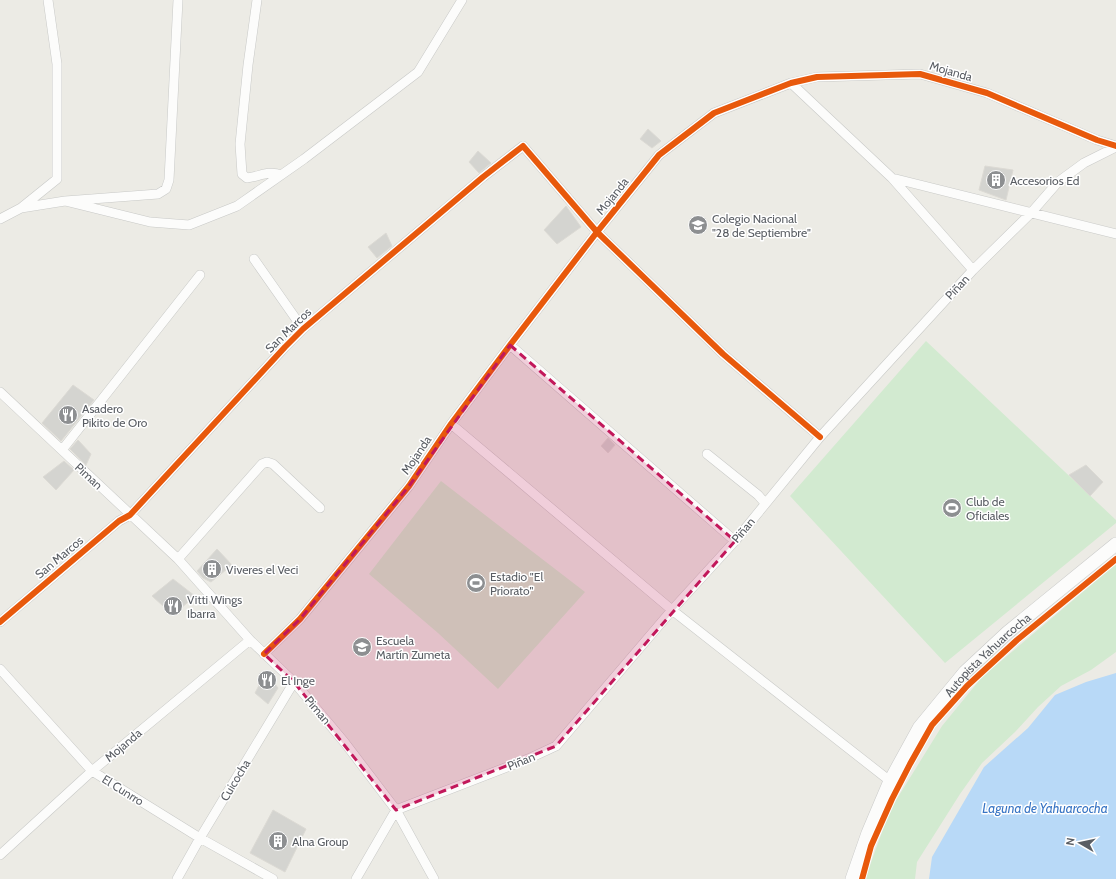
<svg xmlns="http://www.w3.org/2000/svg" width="1116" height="879" font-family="Cabin,sans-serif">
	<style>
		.green { fill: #d2ead0 }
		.water { fill: #b8d9f7 }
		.building { fill: #d4d4d0; stroke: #dcdad4 }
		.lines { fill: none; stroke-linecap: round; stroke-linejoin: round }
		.street-casing { stroke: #c8c9c7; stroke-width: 10 }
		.secondary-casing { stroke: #c9cac9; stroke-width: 14 }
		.street { stroke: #fcfcfb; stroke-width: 9 }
		.secondary { stroke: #fcfcfb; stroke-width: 13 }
		.cycleway-casing { stroke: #fff; stroke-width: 8 }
		.cycleway { stroke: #e8590c; stroke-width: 6 }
		.marked { fill: #c2185b; fill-opacity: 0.2; stroke: #c2185b; stroke-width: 3; stroke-dasharray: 8 5; stroke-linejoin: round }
		.labels { text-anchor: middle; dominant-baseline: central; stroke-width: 3; stroke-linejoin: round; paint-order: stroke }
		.street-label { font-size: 12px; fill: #5a5e64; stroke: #fff }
		.poi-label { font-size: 12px; fill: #5a5e64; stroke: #fff; text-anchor: start }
		.water-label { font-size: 13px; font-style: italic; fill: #3774c4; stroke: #fff }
	</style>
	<rect width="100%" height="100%" fill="#ecebe5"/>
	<path class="green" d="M926,341L1116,520V523L945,663L790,496Z
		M441,481L585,592L498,689L438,633L369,574Z
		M1116,564V652L1091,670L1061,686L1038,707L1015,732L982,763L960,794L917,862L915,879H865L890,810L942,726L982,677Z"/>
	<path class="water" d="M1116,673V879H929L932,857L984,767L1028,728L1055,695L1086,682Z"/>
	<path class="building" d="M648,129L661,141L652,148L640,139Z
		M478,151L491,163L479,173L469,162Z
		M985,166L1013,170L1006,200L979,190Z
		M566,206L581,227L557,244L544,230Z
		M386,233L392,246L377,258L368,247Z
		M73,385L94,400L61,441L42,423Z
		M608,438L615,445L608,453L601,446Z
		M78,440L91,454L86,465L70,449Z
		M64,461L74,470L56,490L43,477Z
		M1086,465L1103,482L1090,496L1069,475Z
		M217,549L232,565L211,582L203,578L197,571Z
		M173,579L195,596L173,615L152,596Z
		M266,672L278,688L268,704L255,693Z
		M273,810L306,829L285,872L250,853Z"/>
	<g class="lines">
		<defs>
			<path id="street" d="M257,0L248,65L240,144L242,174L247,178C258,177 269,170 281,175
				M791,83L892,178L1116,234
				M892,178L973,270
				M65,201L150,222L189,225L237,206L304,159L418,72L462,0
				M21,208L65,201L158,194L166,189L169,180L178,0
				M0,219L21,208L57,179V64L48,0
				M254,259L303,329
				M510,345L735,541
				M0,392L178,559L250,640L294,682L345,743L396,810L434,879
				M451,424L672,610L890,781
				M62,450L200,275
				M707,454L758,495L765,503
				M178,559L262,464L267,462L273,464L320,508
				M0,622L119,521L130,515L285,347L303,329L483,177L523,146L597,232L723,354L820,437
				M264,654L300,619L409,486L451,424L510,345L597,232L659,155L714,113L791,83L817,77L920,74L987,93L1097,140L1116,146
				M0,669L92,771L200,838L273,879
				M0,855L92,771L250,640
				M177,879L200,838L294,682
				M356,879L396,810L528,759L556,746L672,610L735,541L820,437L973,270L1031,213L1058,182L1084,163L1116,147"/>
			<g id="secondary">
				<path id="s1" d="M852,879L868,833L890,781L919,728L965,672L1008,632L1116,544"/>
			</g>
		</defs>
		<use href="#street" class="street-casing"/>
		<use href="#secondary" class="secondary-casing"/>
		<use href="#street" class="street"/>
		<use href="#secondary" class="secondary"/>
		<defs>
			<path id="cycleway" d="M0,622L119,521L130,515L285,347L303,329L483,177L523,146L597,232L723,354L820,437
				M264,654L300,619L409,486L451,424L510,345L597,232L659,155L714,113L791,83L817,77L920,74L987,93L1097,140L1116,146
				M862,879L871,846L892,799L910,764L932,725L967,686L1017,640L1116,559"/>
		</defs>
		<use href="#cycleway" class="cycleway-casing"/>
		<use href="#cycleway" class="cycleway"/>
	</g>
	<path class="marked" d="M510,345L735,541L556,746L396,810L294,682L264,654L300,619L409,486Z"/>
	<defs>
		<symbol id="building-disc" viewBox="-11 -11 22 22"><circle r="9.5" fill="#8d8f91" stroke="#fff"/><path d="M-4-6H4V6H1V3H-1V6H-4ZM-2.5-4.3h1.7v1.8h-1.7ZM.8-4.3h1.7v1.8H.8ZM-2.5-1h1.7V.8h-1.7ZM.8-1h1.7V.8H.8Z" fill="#fff"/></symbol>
		<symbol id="school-disc" viewBox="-11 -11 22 22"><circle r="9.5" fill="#8d8f91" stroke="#fff"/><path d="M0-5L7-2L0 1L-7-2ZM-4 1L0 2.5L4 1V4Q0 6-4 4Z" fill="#fff"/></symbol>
		<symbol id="restaurant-disc" viewBox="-11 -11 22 22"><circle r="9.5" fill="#8d8f91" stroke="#fff"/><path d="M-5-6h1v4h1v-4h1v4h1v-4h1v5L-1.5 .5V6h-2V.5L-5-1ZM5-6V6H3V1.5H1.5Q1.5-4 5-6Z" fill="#fff"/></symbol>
		<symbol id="stadium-disc" viewBox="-11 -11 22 22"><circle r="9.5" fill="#8d8f91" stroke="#fff"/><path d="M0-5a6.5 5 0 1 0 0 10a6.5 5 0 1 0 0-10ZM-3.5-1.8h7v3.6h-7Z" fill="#fff"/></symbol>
	</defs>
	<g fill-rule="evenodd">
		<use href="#building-disc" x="985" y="169" width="22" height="22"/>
		<use href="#school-disc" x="687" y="214" width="22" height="22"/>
		<use href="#restaurant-disc" x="57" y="404" width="22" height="22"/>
		<use href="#stadium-disc" x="941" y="497" width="22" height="22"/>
		<use href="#building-disc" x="201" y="558" width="22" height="22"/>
		<use href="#stadium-disc" x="465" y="572" width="22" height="22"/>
		<use href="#restaurant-disc" x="162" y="595" width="22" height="22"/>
		<use href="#school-disc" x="351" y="636" width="22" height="22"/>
		<use href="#restaurant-disc" x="256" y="669" width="22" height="22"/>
		<use href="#building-disc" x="267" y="830" width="22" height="22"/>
	</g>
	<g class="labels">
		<g class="street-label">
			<text transform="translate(951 71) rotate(16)">Mojanda</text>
			<text transform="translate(612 196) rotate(-51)">Mojanda</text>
			<text transform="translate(957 287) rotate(-47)">Piñan</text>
			<text transform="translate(288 330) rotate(-44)">San Marcos</text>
			<text transform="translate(416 455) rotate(-56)">Mojanda</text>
			<text transform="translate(89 476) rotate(43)">Piman</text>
			<text transform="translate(743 530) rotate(-50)">Piñan</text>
			<text transform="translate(59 557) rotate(-40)">San Marcos</text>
			<text stroke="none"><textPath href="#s1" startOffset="266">Autopista Yahuarcocha</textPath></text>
			<text transform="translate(318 710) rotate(50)">Piman</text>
			<text transform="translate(123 745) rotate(-40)">Mojanda</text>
			<text transform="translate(521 761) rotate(-22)">Piñan</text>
			<text transform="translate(235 780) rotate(-59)">Cuicocha</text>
			<text transform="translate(123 790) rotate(32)">El Cunrro</text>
		</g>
		<g class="poi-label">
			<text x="1010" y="180">Accesorios Ed</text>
			<text x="712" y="218">Colegio Nacional<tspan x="712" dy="14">"28 de Septiembre"</tspan></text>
			<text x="82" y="408">Asadero<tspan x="82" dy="14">Pikito de Oro</tspan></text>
			<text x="966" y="501">Club de<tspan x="966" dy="14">Oficiales</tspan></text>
			<text x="226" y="569">Viveres el Veci</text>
			<text x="490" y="576">Estadio "El<tspan x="490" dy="14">Priorato"</tspan></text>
			<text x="187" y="599">Vitti Wings<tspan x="187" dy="14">Ibarra</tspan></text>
			<text x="376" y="640">Escuela<tspan x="376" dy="14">Martín Zumeta</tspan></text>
			<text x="281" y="680">El Inge</text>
			<text x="292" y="841">Alna Group</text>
		</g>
		<g class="water-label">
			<text x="1045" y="808">Laguna de Yahuarcocha</text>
		</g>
	</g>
	<g transform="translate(1080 843) rotate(279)" stroke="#ffffff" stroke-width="3" paint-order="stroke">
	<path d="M0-3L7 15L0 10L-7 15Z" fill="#5a5e64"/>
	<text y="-6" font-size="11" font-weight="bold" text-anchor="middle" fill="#5a5e64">N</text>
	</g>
</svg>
